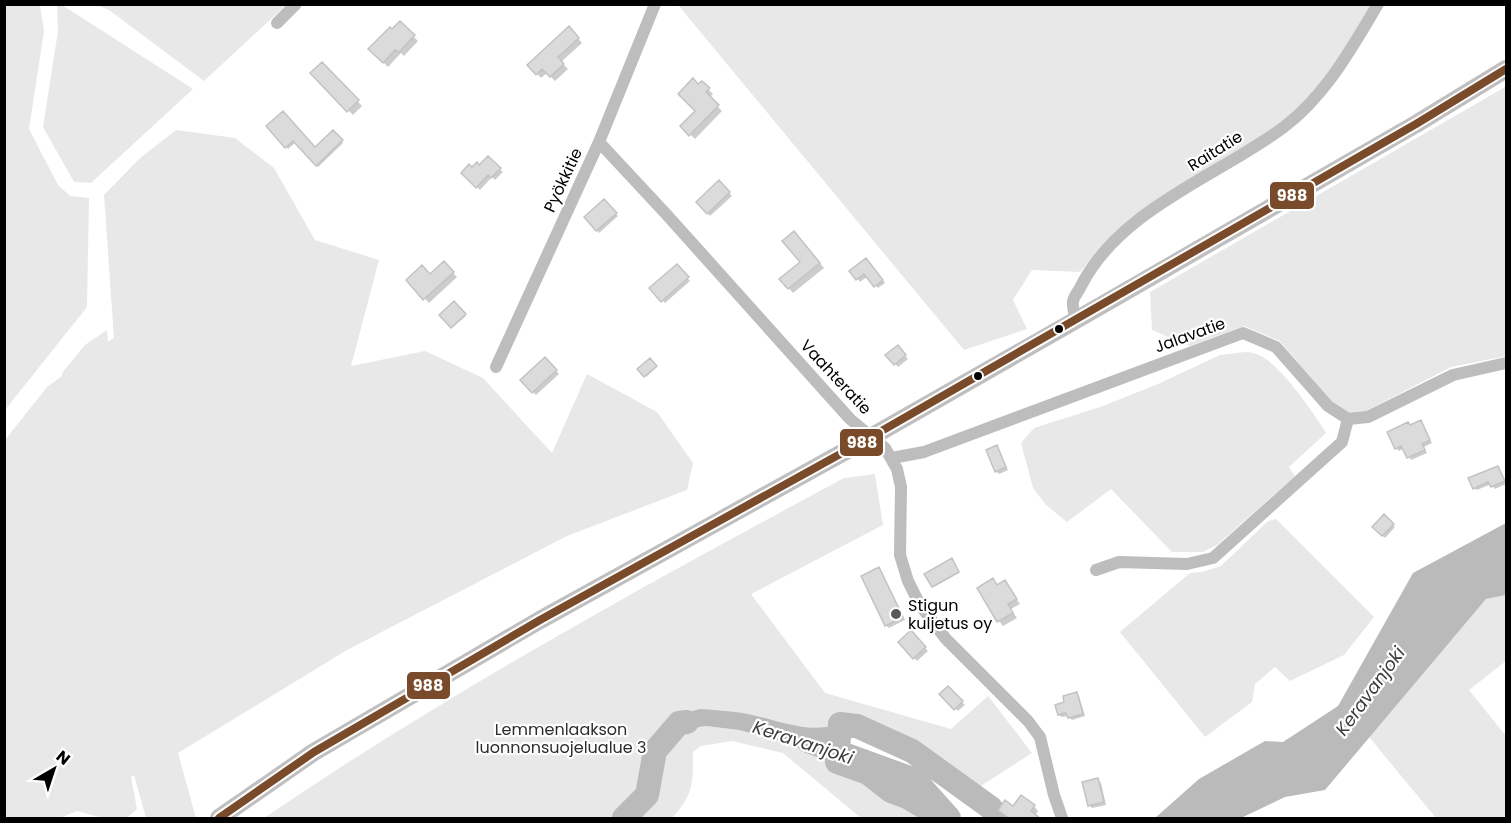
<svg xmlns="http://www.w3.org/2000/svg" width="1511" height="823" font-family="Poppins,sans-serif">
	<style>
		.green { fill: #e8e8e8 }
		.water { fill: #bababa }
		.shadow { fill: #0003 }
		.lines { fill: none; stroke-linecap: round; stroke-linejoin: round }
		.river { stroke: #bababa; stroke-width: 24 }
		.building { fill: #dbdbdb; stroke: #c3c3c3; stroke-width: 1.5 }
		.minor { stroke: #bdbdbd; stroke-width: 12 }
		.secondary { stroke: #bfbfbf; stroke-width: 18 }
		.bus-1-casing { stroke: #fff; stroke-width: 12 }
		.bus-1 { stroke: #7a4b2a; stroke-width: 8 }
		.bus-dot { fill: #000; stroke: #fff; stroke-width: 2 }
		.poi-dot { fill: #595959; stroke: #fff; stroke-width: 2 }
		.labels { text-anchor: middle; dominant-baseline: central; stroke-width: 4.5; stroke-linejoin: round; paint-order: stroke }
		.street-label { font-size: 16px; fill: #000; stroke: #fff }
		.poi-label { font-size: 16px; fill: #000; stroke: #fff; text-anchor: start }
		.park-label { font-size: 16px; fill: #2c2c2c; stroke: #fff }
		.water-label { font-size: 18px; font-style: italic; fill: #3d3d3d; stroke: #fff }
		.line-badge { stroke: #fff; stroke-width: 2 }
		.badge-label { font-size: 16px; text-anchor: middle; font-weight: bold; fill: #fff }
	</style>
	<rect width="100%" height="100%" fill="#fff"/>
	<path class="green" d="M5,4L40,5L44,31L29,129L58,185L70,196L89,198L87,307L5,410Z
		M57,5H62L193,89L91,183L74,182L43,127L58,31Z
		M97,5H286L204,81L109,10Z
		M678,5H1371C1346,48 1322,93 1281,123C1240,153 1194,174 1153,203C1125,222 1101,246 1080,272L1032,270L1013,300L1027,329L964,350Z
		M1505,87L1506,89V356L1451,367L1364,412L1348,414L1331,401L1280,341L1244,326L1190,346L1152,330L1150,292Z
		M176,130L235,138L274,168L315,240L379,260L351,366L425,351L483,378L552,453L587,374L657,412L693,463L687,490L567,536L347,650L178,753L196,818H146L134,775L131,777L137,809L127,818H103L77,811L60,818H5V440L47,387L62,376V373L85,345L107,330L108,342L114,338L104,195L139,159Z
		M1245,352C1250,352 1255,353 1259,355C1281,365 1313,412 1326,433L1289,467L1295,476L1217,545L1203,552H1172L1111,489L1067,522L1046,505L1033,488L1021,443L1034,428L1100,407L1158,384L1220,355Z
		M875,474L883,525L751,594L825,693L951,729L988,696L1032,753L970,793L912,751L857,727L840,724L825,729L787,725L743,713L686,729L706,726L739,730L793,744L868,773L891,791L907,797L929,810L936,818H861L783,753L732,741L701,746L693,752C693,783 694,794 672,818H264C449,692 647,584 844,478Z
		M1276,519L1374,617L1344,655L1290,681L1275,667L1255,684L1252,702L1205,737L1120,632L1190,573L1202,572L1221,566L1268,521Z
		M1506,595V661L1469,690L1506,736V818H1436L1369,737L1486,599Z"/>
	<path class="water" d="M1506,523V595L1486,599L1325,790L1285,797L1241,818H1155L1199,779L1265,741L1283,742L1338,706L1413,573Z
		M700,709C714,710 729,711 743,713C776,719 806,735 840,724L837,762L793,744L739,730L706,726L686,729L670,745L657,738L671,717Z"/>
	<path class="shadow" d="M400,23L418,41L404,56L401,53L388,67L370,49Z
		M569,28L582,43L561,62L568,69L555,81L547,73L541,78L529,65Z
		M322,64L362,106L353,115L312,73Z
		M702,83L713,94L709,98L722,111L695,139L682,126L697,111L698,86Z
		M268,127L315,149L333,132L343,143L318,167L296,142L288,149Z
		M488,158L503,172L495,180L492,177L480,190L463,173L479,167Z
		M719,182L732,196L710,216L698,202Z
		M604,201L618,216L599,233L586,217Z
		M799,238L824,268L793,293L789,288L802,263Z
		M444,263L457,277L429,303L408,280L430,275Z
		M869,263L885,283L878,288L868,276L860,282L852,271Z
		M677,266L690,281L665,303L652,288Z
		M454,303L466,316L453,327L442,315Z
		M898,347L908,359L898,367L888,355Z
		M545,359L559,374L536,395L522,380Z
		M650,360L657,367L646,377L639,369Z
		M1420,421L1432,443L1424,447L1427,453L1411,460L1404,448L1399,451L1396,448L1411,426Z
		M997,447L1008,470L999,474L996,471Z
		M1498,467L1506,484L1495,489L1491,484L1477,490L1474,488Z
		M1384,516L1395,527L1385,538L1374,527Z
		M952,561L959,573L934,587L933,586Z
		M881,572L905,620L889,628L886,625Z
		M993,580L998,585L1005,582L1020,604L1011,609L1017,618L1003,626L999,621Z
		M911,633L928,651L917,661L900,642Z
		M948,688L965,705L958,711L941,694Z
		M1077,694L1079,696L1085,716L1072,720L1068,716L1062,717L1059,715L1066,703Z
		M1098,780L1101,783L1106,805L1092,808L1089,805Z
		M1034,806L1038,811L1035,816L1014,808Z"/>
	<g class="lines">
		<path class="river" d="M808,741L915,780L949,818
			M934,816L929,810L907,797L891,791L868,773L837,762L840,724L857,726L912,751L991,808L997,818
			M624,818L647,795L655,751L679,723L687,722"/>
	</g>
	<path class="building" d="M400,21L415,35L399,52L395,50L383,63L368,49L390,27L392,29Z
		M569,26L579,38L558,57L564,64L550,77L542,69L536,75L527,65Z
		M322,62L359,100L347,112L310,73Z
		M693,78L698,84L702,81L710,88L706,92L719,105L689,136L680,126L695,111L678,94Z
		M283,111L315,147L333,130L343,140L316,166L293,141L285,148L266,126Z
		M488,156L501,168L491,178L488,175L476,188L461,173L469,164L472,167L477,162L479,165Z
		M719,180L730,192L707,214L696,202Z
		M604,199L617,213L596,231L584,217Z
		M794,231L820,263L788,289L779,279L800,262L782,241Z
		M866,258L883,280L874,287L864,274L856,280L849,271Z
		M444,261L454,272L423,300L406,280L422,265L430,274Z
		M677,264L689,277L661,302L649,288Z
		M454,301L466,314L451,328L439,315Z
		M898,345L906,355L894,365L885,355Z
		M545,357L557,370L532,393L520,380Z
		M650,358L657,366L644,377L637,369Z
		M1421,420L1430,440L1422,444L1425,450L1407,458L1401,446L1395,449L1387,432L1408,422L1410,425Z
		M997,445L1006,467L995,472L986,450Z
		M1498,466L1505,481L1491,487L1488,482L1473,489L1468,478Z
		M1384,514L1394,524L1382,536L1372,527Z
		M952,558L959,572L932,587L924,574Z
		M879,567L903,617L885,626L861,576Z
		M993,578L997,585L1005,580L1017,599L1008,604L1013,613L997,622L977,588Z
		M911,630L926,647L913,659L898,642Z
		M948,686L963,701L954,710L939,694Z
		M1077,692L1083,714L1068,718L1066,713L1058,715L1055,705L1064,702L1063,696Z
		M1098,778L1104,802L1088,806L1082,782Z
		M1021,795L1035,805L1031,811L1041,819H1010L998,810L1005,800L1013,806Z"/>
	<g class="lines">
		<path class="minor" d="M277,23L296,4
			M599,142L667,215L850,419L885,448L897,469L901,487L900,555L908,581L920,605L946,639L1028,721L1040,737L1054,795L1062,818
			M1076,320C1075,315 1072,307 1073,302C1073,297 1079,291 1081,286C1120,209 1218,176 1284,127C1326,95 1351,49 1378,4
			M496,367L599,142L655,4
			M892,458L924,452L1243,333L1276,347L1328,406L1348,419L1368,417L1453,375L1506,363
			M1096,570L1119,562L1187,564L1213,558L1342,442L1348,419"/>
		<path class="secondary" d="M219,818L314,752L540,620L871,437L1076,320L1416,124L1506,69"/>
		<defs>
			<path id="bus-1" d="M219,818L314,752L540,620L871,437L1416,124L1506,69"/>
		</defs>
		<use href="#bus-1" class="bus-1-casing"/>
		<use href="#bus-1" class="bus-1"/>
	</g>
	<g class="bus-dot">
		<circle cx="1059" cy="329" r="5"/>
		<circle cx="978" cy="376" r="5"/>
	</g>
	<circle class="poi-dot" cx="896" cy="614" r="6"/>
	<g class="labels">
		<g class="street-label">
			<text transform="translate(1215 151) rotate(-32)">Raitatie</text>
			<text transform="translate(563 180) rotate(-65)">Pyökkitie</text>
			<text transform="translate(1190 335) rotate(-20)">Jalavatie</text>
			<text transform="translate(836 377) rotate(47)">Vaahteratie</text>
		</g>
		<g class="poi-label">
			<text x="908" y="605">Stigun<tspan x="908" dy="18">kuljetus oy</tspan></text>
		</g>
		<g class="park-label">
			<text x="561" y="729">Lemmenlaakson<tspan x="561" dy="18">luonnonsuojelualue 3</tspan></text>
		</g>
		<g class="water-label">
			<text transform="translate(1370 691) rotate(-54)">Keravanjoki</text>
			<text transform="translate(803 742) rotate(18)">Keravanjoki</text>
		</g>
	</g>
	<g class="line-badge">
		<rect x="1269" y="181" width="46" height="29" rx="6" fill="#7a4b2a"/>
		<rect x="839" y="428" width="45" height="29" rx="6" fill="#7a4b2a"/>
		<rect x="406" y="671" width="45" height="29" rx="6" fill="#7a4b2a"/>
	</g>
	<g class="badge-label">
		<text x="1292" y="201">988</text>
		<text x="862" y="448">988</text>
		<text x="428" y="691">988</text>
	</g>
	<rect width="1511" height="823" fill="none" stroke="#000000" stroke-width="12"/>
	<g transform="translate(54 769) rotate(39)" stroke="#ffffff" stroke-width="4.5" paint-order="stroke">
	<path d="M0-4.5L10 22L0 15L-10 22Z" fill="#000000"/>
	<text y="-9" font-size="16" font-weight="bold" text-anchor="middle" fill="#000000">N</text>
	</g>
</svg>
